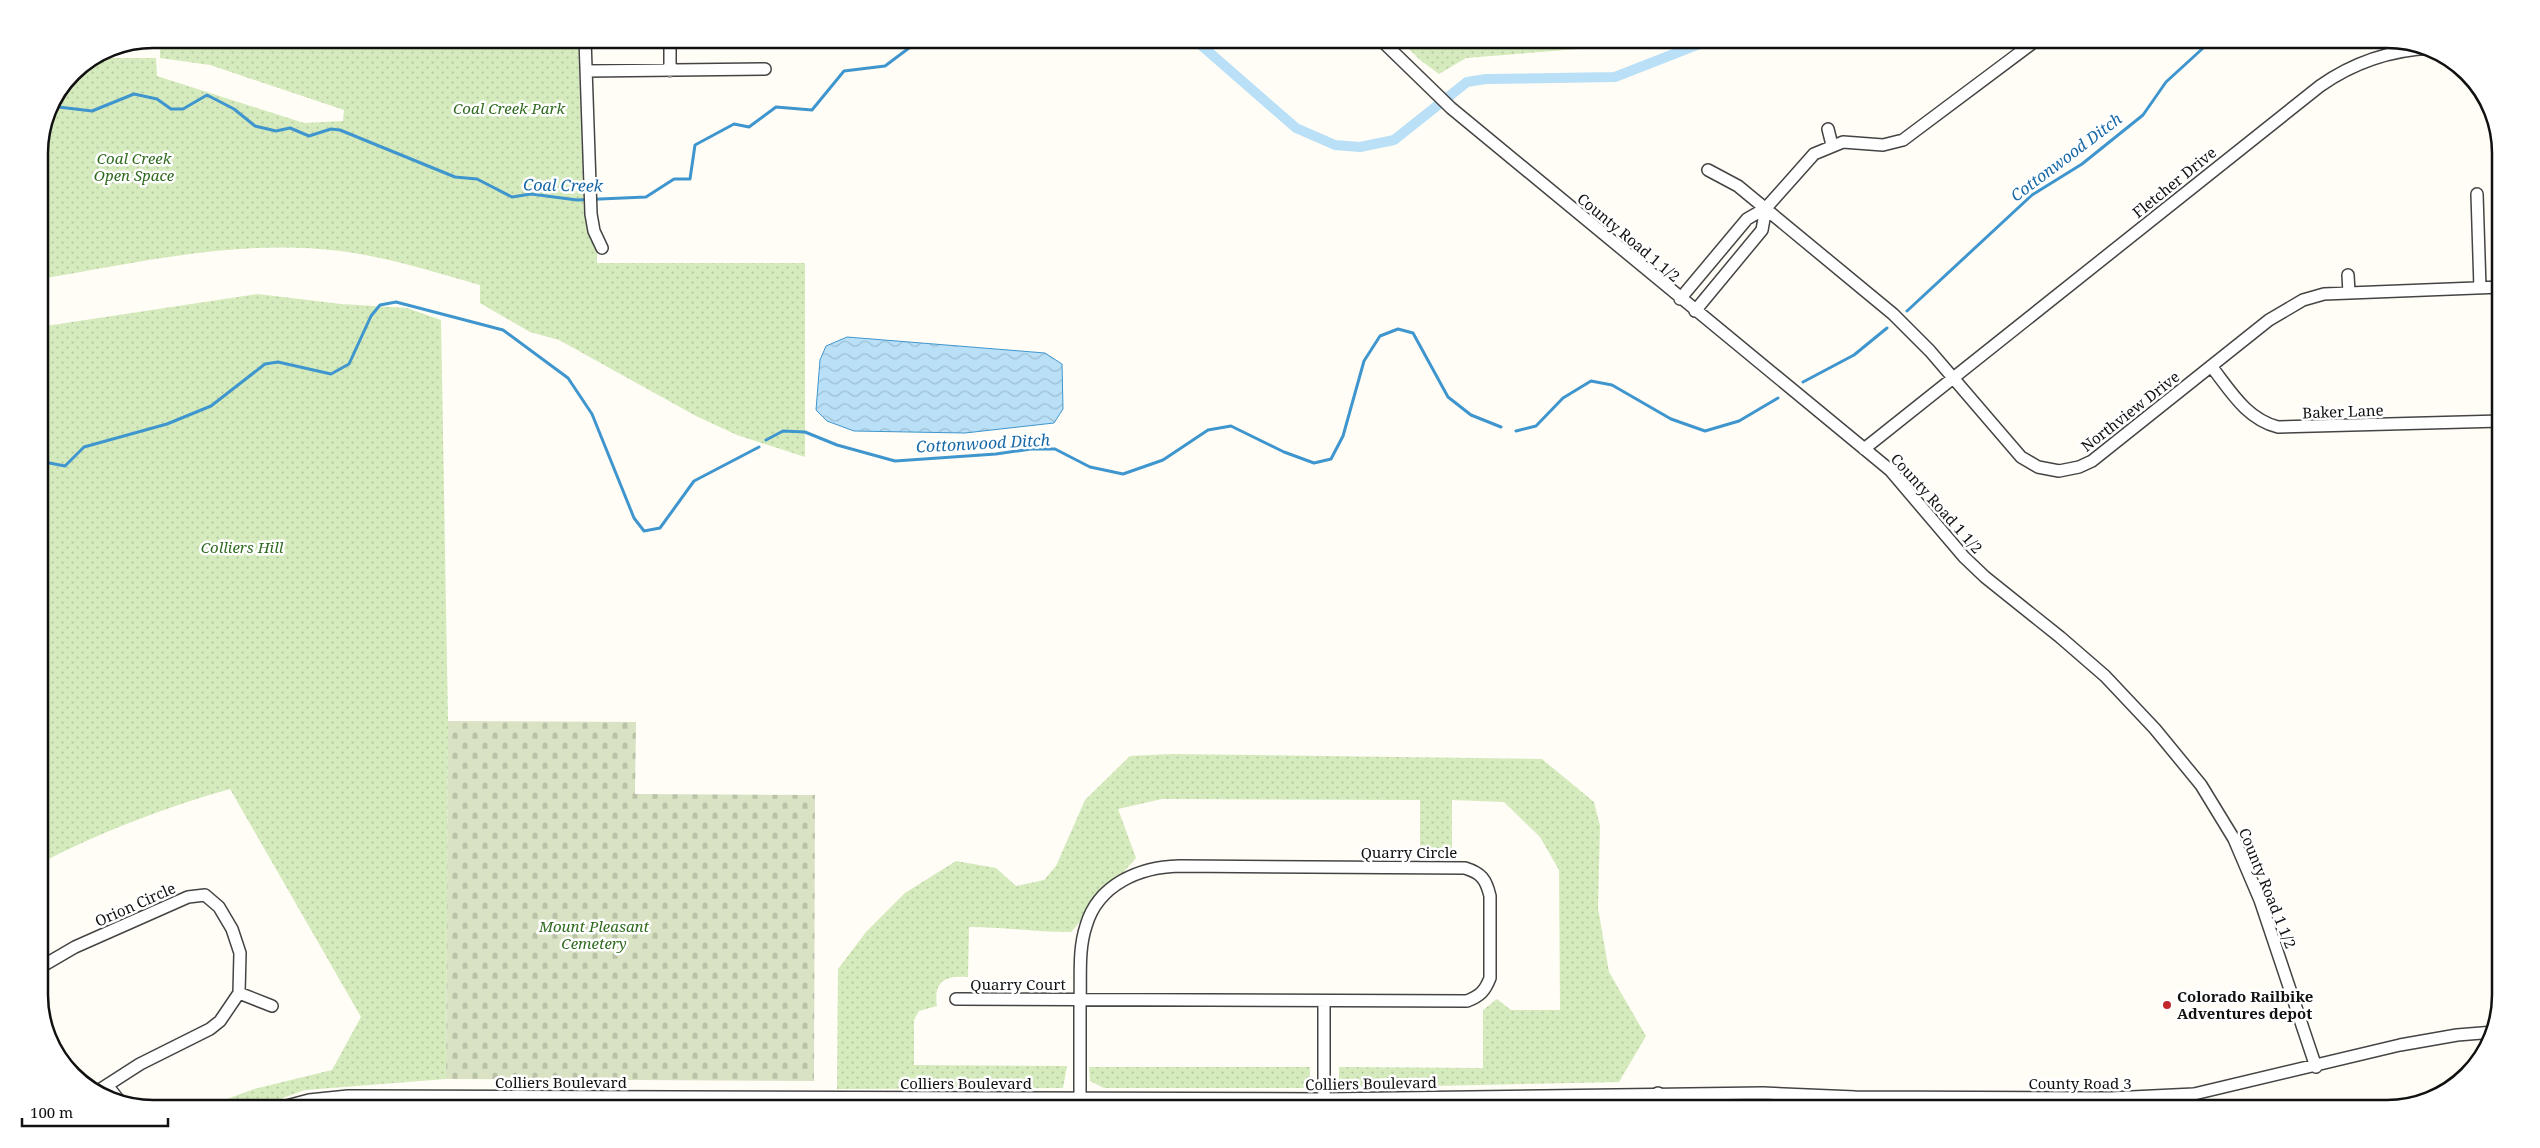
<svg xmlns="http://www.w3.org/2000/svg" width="2540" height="1148" font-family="'Noto Serif',serif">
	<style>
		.grass { fill: url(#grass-dots) }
		.cemetery { fill: url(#cemetery-stones) }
		.water { fill: url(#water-waves); stroke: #3f96cf }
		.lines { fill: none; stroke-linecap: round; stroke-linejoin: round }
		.stream { stroke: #3f96cf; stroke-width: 3 }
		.canal { stroke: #b9e0f7; stroke-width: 10 }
		.minor-casing { stroke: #444; stroke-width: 14 }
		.minor { stroke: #fff; stroke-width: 11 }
		.poi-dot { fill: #c4262e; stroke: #fff; stroke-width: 2 }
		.labels { text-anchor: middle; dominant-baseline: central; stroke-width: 5; stroke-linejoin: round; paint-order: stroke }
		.park-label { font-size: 15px; font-style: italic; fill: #2f6b1f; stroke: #fff }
		.street-label { font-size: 15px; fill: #111; stroke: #fff }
		.poi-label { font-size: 15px; font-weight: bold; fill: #111; stroke: #fff; text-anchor: start }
		.water-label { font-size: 16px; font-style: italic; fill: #1768a6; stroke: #fff }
		.rim { fill: none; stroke: #111; stroke-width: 2.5 }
	</style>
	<defs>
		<pattern id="grass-dots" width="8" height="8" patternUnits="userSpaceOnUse" patternTransform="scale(1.25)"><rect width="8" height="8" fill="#d5ebbd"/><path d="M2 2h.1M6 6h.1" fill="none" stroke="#b6c8a1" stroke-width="1.8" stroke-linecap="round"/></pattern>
		<pattern id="cemetery-stones" width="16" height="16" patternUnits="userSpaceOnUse" patternTransform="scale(1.25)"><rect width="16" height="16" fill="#d9e3c4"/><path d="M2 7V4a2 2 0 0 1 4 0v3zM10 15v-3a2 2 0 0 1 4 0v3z" fill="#b9c2a7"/></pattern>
		<pattern id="water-waves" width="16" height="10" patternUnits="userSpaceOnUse" patternTransform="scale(1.25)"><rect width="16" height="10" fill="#b9e0f7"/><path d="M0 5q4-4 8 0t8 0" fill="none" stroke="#9ebfd3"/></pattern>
	</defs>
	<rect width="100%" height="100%" fill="#fffdf5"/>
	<path class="grass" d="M160,39H578L584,216H597V263H805V457L737,435L696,416L559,340L530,332L480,303V285C434,272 388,257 340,251C239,238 138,263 39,279V146L48,109L72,72L93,58H156L157,76L304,123L343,121L344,110L210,65L160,58Z
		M1399,39H1639L1591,48L1466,58L1439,74L1420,60Z
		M1728,39H1787L1731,45Z
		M258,294L341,304L407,308L441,320L448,721L446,1079L305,1090L252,1109H200L254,1089L332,1070L361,1017L230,789C163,808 100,832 39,864V327Z
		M1172,754L1542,759L1594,802L1600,826L1598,908L1609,972L1646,1036L1619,1082L1339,1088V1067L1483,1068V1010L1497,999L1511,1010H1560L1559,870L1540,837L1504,802L1452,800V853H1420V800L1162,799L1118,809L1136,858L1071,932C1036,932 1003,927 969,927L968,977C946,975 933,981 937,1006L919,1011L914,1020V1065L1067,1066L1063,1088L837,1089L838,969L866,932L905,893L956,861L996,868L1016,886L1044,880L1056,866L1085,800L1130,756Z
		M1089,1067H1310V1088H1104L1090,1081Z
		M380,1104L866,1107L895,1109H301L329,1105Z
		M1483,1104L1547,1109H1414Z"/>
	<path class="cemetery" d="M448,721L636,722L635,794L815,795L814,1081L446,1079Z"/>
	<path class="water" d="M847,337L1045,353L1062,364L1063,409L1054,423L965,433L854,431L827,421L816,410L820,360L826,346Z"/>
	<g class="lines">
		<path class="stream" d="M50,106L92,111L134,94L157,99L171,109H183L207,95L234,109L255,126L276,131L290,128L309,136L331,129L340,130L455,177L477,179L512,197L531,194L577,200L646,197L674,179H690L695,145L734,124L749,127L776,107L812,110L844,71L885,66L921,39
			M1907,311L2032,195L2082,164L2143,115L2166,82L2213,39
			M1803,382L1854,355L1887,328
			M1516,431L1536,426L1563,398L1591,381L1612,385L1671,419L1705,431L1739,421L1778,398
			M766,440L783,431L805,432L837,445L895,461L996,454L1031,449H1055L1090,467L1123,474L1163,460L1208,430L1231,426L1284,452L1314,463L1331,459L1343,436L1364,361L1380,336L1398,329L1413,333L1448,397L1471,415L1501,427
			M39,461L65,466L84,447L167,424L211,406L265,364L278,362L331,374L349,364L371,316L380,305L396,302L503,330L568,378L592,414L634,518L644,531L660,528L694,481L759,447"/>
		<path class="canal" d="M1194,39L1296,128L1335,145L1360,147L1394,140L1467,82L1486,79L1615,77L1712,39"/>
		<defs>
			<path id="minor" d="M585,39L591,214L594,231L602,248
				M670,39V71
				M1380,39L1451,108L1890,470L1964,557L1985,577L2060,637L2105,676L2155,729L2201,785L2234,839L2260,900L2316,1067
				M586,71L765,69
				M1828,129L1832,145
				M1708,170L1738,186L1893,314L1930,351L2021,457L2038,467L2059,471L2079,467L2092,461L2269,320L2303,300L2324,294L2501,287
				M2477,194L2480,288
				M2348,275L2349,293
				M1680,299L1747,219L1766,208L1814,154L1843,142L1883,145L1903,140L2038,39
				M1695,311L1762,230L1766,208
				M2211,366C2230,390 2246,419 2278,427L2501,421
				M1864,449L2320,86C2354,62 2390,50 2432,48
				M39,968L75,947L188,897L205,895L219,907L232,929L240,953L239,993L220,1021L210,1029L140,1064L98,1091
				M239,993L272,1006
				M956,999L1467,1001C1480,996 1485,991 1490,978V896C1486,879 1481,873 1465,868L1179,866C1140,867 1098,884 1086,926C1078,950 1081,977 1080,1002C1080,1038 1080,1073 1080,1109
				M107,1085L121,1103
				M1658,1093V1109
				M1324,1099V1001
				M275,1109L309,1100L348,1096L1324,1099L1763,1093L1855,1097L2111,1098L2194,1094L2400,1045L2457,1035L2494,1032"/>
		</defs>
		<use href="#minor" class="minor-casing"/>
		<use href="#minor" class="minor"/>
	</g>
	<circle class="poi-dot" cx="2167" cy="1005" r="5"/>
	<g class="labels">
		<g class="park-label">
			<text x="509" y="108">Coal Creek Park</text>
			<text x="134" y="158">Coal Creek<tspan x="134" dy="17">Open Space</tspan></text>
			<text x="242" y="547">Colliers Hill</text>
			<text x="594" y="926">Mount Pleasant<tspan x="594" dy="17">Cemetery</tspan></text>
		</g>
		<g class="street-label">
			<text transform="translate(2174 182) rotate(-39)">Fletcher Drive</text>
			<text transform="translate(1629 237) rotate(40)">County Road 1 1/2</text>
			<text transform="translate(2130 411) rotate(-38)">Northview Drive</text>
			<text transform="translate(2343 411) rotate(-2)">Baker Lane</text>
			<text transform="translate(1937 503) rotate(48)">County Road 1 1/2</text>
			<text x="1409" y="852">Quarry Circle</text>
			<text transform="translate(2268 888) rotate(68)">County Road 1 1/2</text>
			<text transform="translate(135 904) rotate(-24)">Orion Circle</text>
			<text x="1018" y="984">Quarry Court</text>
			<text x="561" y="1082">Colliers Boulevard</text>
			<text x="966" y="1083">Colliers Boulevard</text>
			<text transform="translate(1371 1083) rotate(-1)">Colliers Boulevard</text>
			<text x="2080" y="1083">County Road 3</text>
		</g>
		<g class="poi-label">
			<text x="2177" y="996">Colorado Railbike<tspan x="2177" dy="17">Adventures depot</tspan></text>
		</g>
		<g class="water-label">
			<text transform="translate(2066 157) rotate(-37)">Cottonwood Ditch</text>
			<text transform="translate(563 185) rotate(1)">Coal Creek</text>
			<text transform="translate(983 443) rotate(-3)">Cottonwood Ditch</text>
		</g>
	</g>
	<path d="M0 0H2540V1148H0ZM153 48H2387A105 105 0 0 1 2492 153V995A105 105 0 0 1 2387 1100H153A105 105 0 0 1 48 995V153A105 105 0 0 1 153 48Z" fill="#fff" fill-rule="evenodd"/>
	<path class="rim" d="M153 48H2387A105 105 0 0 1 2492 153V995A105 105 0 0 1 2387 1100H153A105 105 0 0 1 48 995V153A105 105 0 0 1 153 48Z"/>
	<path d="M22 1118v8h146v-8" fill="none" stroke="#111111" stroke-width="2.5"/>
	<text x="30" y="1118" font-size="15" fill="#111111" stroke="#ffffff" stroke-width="4" paint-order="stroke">100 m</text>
</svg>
